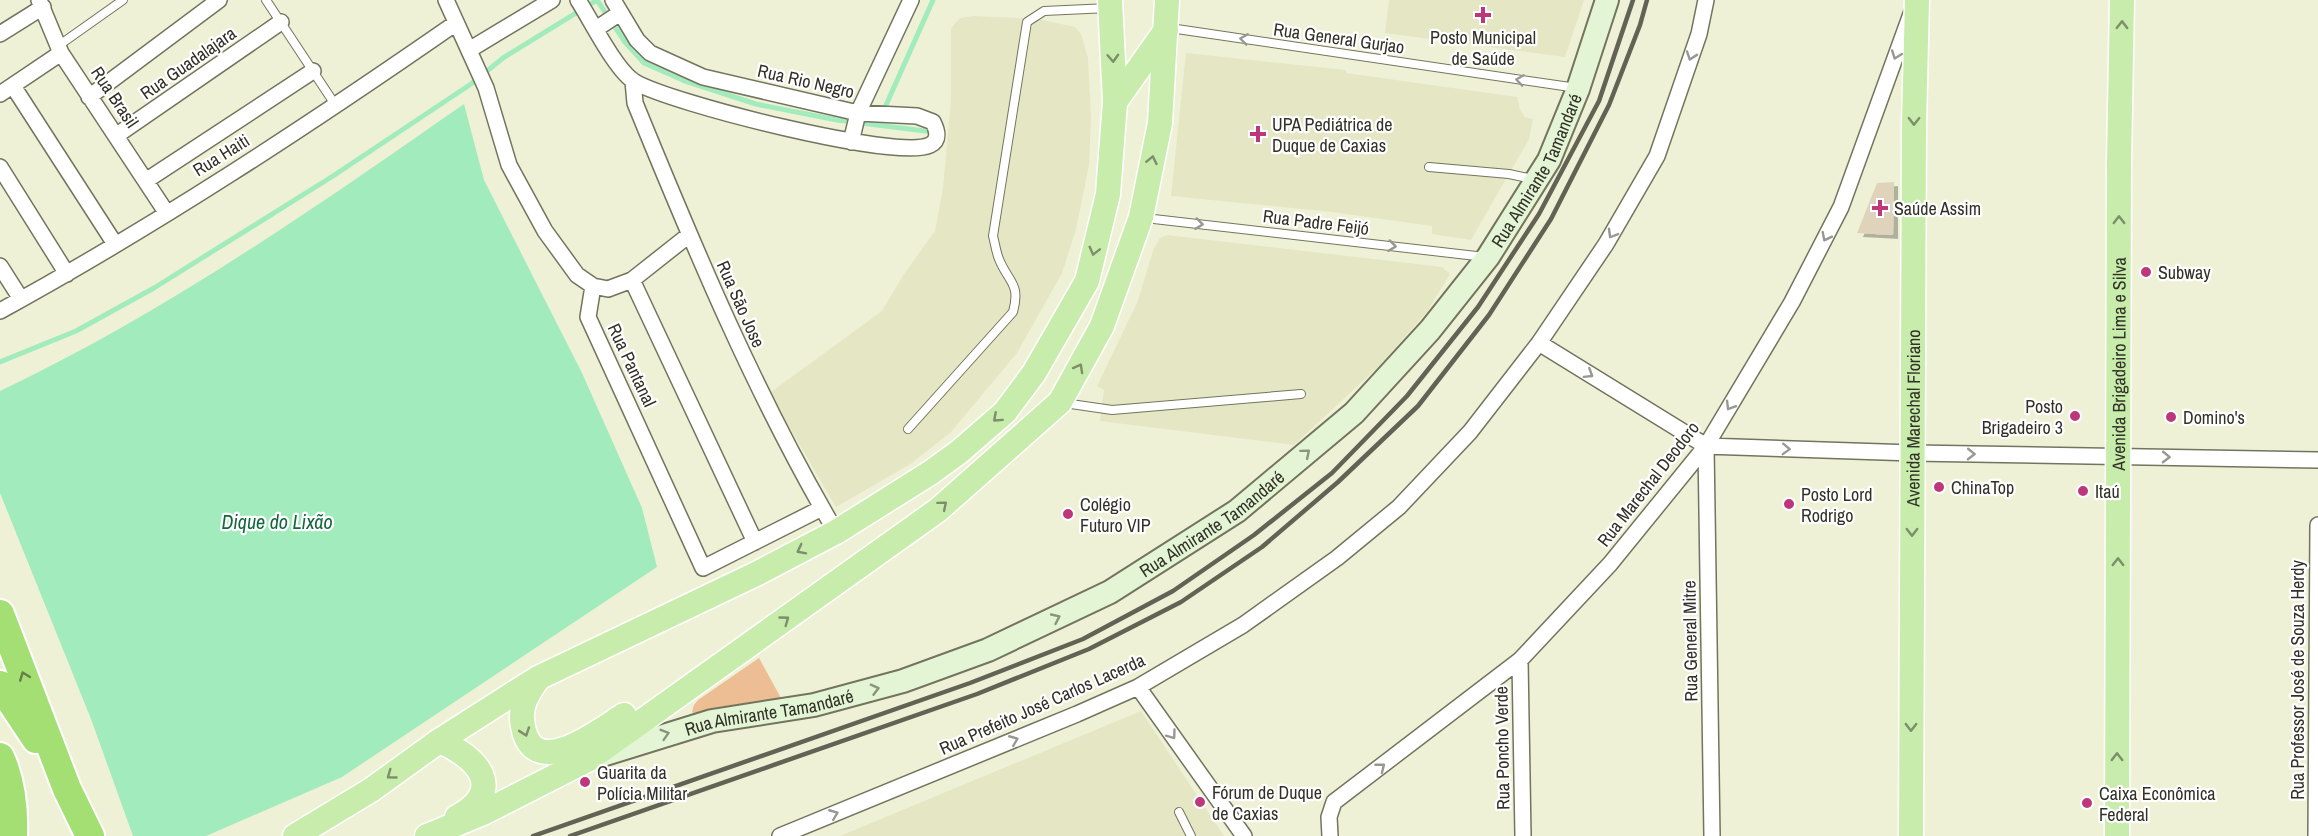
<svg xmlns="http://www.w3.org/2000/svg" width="2318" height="836" font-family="'Archivo Narrow',sans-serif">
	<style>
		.built { fill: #e5e6c4 }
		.green { fill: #edbd93 }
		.water { fill: #a2ebbc }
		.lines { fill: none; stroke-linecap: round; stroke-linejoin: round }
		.stream { stroke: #a2ebbc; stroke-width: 5 }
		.building { fill: #dfd4bb; filter: url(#shadow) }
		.service-casing { stroke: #73745d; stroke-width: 10 }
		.minor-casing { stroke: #73745d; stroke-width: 18 }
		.secondary-casing { stroke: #73745d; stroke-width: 26 }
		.primary-casing { stroke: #fff; stroke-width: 27 }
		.motorway-casing { stroke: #fff; stroke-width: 32 }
		.service { stroke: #fff; stroke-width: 8 }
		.minor { stroke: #fff; stroke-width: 15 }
		.secondary { stroke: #e4f5d5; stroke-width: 22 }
		.primary { stroke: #c8ecac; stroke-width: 24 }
		.motorway { stroke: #a4df74; stroke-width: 28 }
		.rail { stroke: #626354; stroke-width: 4.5 }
		.oneway { stroke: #7c8e6a }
		.oneway2 { stroke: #989893 }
		.oneway3 { stroke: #8a937e }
		.oneway4 { stroke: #657f4a }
		.poi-dot { fill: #bd387b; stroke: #fff; stroke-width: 2 }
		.labels { text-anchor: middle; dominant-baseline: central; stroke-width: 4.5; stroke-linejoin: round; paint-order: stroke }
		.poi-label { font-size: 18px; fill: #313127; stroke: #fff; text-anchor: start }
		.street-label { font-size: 18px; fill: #313127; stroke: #fff }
		.water-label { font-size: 20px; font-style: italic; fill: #14663d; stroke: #fff }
	</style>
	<defs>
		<filter id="shadow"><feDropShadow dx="6" dy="4" stdDeviation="0" flood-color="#0004"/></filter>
	</defs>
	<rect width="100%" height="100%" fill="#eff1d6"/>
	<path class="built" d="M1389,0H1584L1565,57L1385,33Z
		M975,16L1038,19L1075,27L1081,34L1088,58L1091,119L1089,165L1076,229L1062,273L1017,353L951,432L912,463L836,507L783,416L771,392L882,311L904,274L935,231L943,188L951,100V28L960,18Z
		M1186,53L1346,70V73L1517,97L1520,109L1525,117L1533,119L1529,139L1471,240L1432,234V226L1332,212L1171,196Z
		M1167,235L1442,267L1450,274L1427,312L1379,366L1294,445L1100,421L1104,390L1097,386L1137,303L1154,248L1160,238Z
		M1141,711L1224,836H840Z"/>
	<path class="green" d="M759,658L781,698L703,715H696L692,712L694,705L698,700Z"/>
	<path class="water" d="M464,104L484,180L582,373L642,508L657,567L342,777L206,836H133L91,719L0,493V391C164,313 315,208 464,104Z"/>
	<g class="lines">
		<path class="stream" d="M597,0L625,42L644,63L685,81L756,104L837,120L933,132
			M882,114L933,0
			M0,362L76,331L154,288L333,176L471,84L503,58L597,0"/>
	</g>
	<path class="building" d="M1894,182L1893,235L1857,233L1877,183Z"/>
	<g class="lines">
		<defs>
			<path id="service" d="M266,0L336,106
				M1170,28L1577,88
				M58,46L123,0
				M1429,167L1509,174L1533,179
				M1145,218L1485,257
				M1064,403L1112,410L1301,394
				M908,429L1013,312C1021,283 1008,282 999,259C996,252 995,243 993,236L1027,22L1044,11L1109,8
				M1179,812L1191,836"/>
			<path id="minor" d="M39,0L61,53L166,212
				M446,0L486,88L509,165L545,231L577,275L593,286L608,289L632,280L689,235
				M578,0C591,20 616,71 635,82C670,103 898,161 930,145C940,140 937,130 933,122L917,116L858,113L703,77L650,53L637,40L613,0
				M596,29L620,13
				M0,34L43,7
				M469,50L552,0
				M633,81L635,103C695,250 756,396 836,532
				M13,86L115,244
				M0,94L61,53
				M89,97L219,0
				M117,135L281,22
				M851,142L858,113L911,0
				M0,167L67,274
				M147,180L313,71
				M0,266L21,299
				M632,280L755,542
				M593,286L588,317L703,568L822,508
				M0,311C157,225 309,125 456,23
				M1539,343L1706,446L1913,453L2318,460
				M1706,446L1712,836
				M1520,660L1523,836
				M1138,687L1244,836
				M780,836L1077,714L1138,687L1243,625L1337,558L1399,507L1470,432L1539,343L1606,244L1657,156L1699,34L1706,0
				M1330,836L1329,817L1334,802L1520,660L1610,564L1706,446L1792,302L1841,207L1911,14
				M2316,836L2318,525"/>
			<g id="secondary">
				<path id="s1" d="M599,756L712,721L814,705L903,681L988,650L1110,592L1237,511L1354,413L1430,330L1488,257L1549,160L1578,89L1607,0"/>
			</g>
			<g id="primary">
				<path d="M1115,102L1166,30"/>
				<path d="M537,680C525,697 518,710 524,731C537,780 600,730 624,715"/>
				<path d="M439,741C478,757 507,790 457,817"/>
				<path d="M295,836L371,790L439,741L538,678L758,573L836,532L930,473L959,452L1005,412L1034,373L1087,281L1108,194L1115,102L1110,0"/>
				<path d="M427,836L483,813L589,759L938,510L1060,402L1102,326L1141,217L1160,123L1167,0"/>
				<path id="s2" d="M1911,836L1914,125L1917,0"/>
				<path id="s3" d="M2117,836L2119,162L2122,0"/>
			</g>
			<path id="motorway" d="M0,614L67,789L90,836
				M0,685L36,739
				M0,757C11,781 14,810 13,836"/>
		</defs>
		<use href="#service" class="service-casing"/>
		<use href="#minor" class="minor-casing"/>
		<use href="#secondary" class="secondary-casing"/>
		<use href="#primary" class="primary-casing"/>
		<use href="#motorway" class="motorway-casing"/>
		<use href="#service" class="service"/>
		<use href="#minor" class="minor"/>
		<use href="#secondary" class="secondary"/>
		<use href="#primary" class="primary"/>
		<use href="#motorway" class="motorway"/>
		<path class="rail" d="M533,836L970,683L1083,639L1173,591L1254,535L1332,473L1407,396L1478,307L1539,214L1599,101L1633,0
			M570,836L977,694L1089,649L1181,602L1262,547L1338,482L1418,406L1489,315L1551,219L1609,105L1640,25L1647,0"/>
	</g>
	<defs><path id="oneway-chevron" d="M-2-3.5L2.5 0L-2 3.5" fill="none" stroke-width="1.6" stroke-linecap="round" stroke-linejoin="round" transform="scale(1.5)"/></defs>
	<g class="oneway">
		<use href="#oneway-chevron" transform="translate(2122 25) rotate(-89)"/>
		<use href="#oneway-chevron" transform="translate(1113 58) rotate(87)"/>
		<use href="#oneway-chevron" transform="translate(1914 121) rotate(91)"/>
		<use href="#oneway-chevron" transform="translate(1152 160) rotate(-78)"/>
		<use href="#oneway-chevron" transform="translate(2119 220) rotate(-90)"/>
		<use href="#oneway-chevron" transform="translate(1094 251) rotate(104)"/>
		<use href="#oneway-chevron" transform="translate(1079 368) rotate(-61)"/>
		<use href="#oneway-chevron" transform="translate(997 418) rotate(138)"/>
		<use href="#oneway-chevron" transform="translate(943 505) rotate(-40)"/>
		<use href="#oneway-chevron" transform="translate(1912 532) rotate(90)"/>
		<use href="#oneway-chevron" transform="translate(801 550) rotate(153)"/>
		<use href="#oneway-chevron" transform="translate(2118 562) rotate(-90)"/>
		<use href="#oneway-chevron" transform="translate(785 620) rotate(-36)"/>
		<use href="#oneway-chevron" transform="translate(1911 727) rotate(90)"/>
		<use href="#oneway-chevron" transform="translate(525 732) rotate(71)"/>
		<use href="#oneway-chevron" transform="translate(2117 757) rotate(-90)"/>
		<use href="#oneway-chevron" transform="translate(391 775) rotate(144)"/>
	</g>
	<g class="oneway2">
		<use href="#oneway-chevron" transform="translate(1244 39) rotate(-172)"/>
		<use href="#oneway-chevron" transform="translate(1896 55) rotate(110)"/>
		<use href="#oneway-chevron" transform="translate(1691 56) rotate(109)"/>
		<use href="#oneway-chevron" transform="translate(1520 80) rotate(-172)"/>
		<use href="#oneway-chevron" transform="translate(1199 224) rotate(7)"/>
		<use href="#oneway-chevron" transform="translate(1612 234) rotate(120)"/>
		<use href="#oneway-chevron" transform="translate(1826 237) rotate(117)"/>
		<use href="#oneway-chevron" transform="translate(1392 246) rotate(7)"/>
		<use href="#oneway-chevron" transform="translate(1589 374) rotate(32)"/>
		<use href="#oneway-chevron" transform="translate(1730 406) rotate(121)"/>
		<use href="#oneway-chevron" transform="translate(1786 449) rotate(2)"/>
		<use href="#oneway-chevron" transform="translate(1971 454) rotate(1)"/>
		<use href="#oneway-chevron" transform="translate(2166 457) rotate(1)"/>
		<use href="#oneway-chevron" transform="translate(1172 735) rotate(54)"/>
		<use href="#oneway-chevron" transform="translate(1014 740) rotate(-22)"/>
		<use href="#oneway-chevron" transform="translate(1381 767) rotate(-38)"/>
		<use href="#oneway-chevron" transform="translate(834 814) rotate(-22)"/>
	</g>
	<g class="oneway3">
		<use href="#oneway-chevron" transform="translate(1306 453) rotate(-40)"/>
		<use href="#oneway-chevron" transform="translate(1056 618) rotate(-25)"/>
		<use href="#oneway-chevron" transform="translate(875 689) rotate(-15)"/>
		<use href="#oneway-chevron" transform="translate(665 734) rotate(-17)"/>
	</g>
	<use class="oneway4" href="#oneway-chevron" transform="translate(24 676) rotate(-111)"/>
	<g class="poi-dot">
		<path d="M1480 6h6v6h6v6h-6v6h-6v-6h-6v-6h6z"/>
		<path d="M1255 125h6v6h6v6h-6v6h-6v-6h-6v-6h6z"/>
		<path d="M1877 199h6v6h6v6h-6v6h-6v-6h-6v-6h6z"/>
		<circle cx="2146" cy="272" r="6"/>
		<circle cx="2075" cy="416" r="6"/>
		<circle cx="2171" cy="417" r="6"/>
		<circle cx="1939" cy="487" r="6"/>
		<circle cx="2083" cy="491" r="6"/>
		<circle cx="1789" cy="504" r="6"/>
		<circle cx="1068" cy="514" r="6"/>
		<circle cx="585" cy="782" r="6"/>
		<circle cx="1200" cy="802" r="6"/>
		<circle cx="2087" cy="803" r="6"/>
	</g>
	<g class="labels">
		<g class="poi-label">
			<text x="1483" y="37" text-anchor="middle">Posto Municipal<tspan x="1483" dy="21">de Saúde</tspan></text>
			<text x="1272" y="124">UPA Pediátrica de<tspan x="1272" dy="21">Duque de Caxias</tspan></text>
			<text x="1894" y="208">Saúde Assim</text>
			<text x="2158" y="272">Subway</text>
			<text x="2063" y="406" text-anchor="end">Posto<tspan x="2063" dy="21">Brigadeiro 3</tspan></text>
			<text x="2183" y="417">Domino's</text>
			<text x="1951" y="487">ChinaTop</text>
			<text x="2095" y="491">Itaú</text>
			<text x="1801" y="494">Posto Lord<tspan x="1801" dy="21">Rodrigo</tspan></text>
			<text x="1080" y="504">Colégio<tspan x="1080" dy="21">Futuro VIP</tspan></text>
			<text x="597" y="772">Guarita da<tspan x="597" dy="21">Polícia Militar</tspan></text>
			<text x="1212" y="792">Fórum de Duque<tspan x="1212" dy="21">de Caxias</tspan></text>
			<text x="2099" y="793">Caixa Econômica<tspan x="2099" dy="21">Federal</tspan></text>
		</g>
		<g class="street-label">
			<text transform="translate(1339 38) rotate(8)">Rua General Gurjao</text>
			<text transform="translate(188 63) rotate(-35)">Rua Guadalajara</text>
			<text transform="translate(806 81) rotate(13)">Rua Rio Negro</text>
			<text transform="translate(115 97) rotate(56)">Rua Brasil</text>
			<text transform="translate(221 155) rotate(-32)">Rua Haiti</text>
			<text stroke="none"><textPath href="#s1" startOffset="1148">Rua Almirante Tamandaré</textPath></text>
			<text transform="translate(1316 222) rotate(7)">Rua Padre Feijó</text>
			<text transform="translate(741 304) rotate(66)">Rua Sāo Jose</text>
			<text stroke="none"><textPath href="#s3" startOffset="472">Avenida Brigadeiro Lima e Silva</textPath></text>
			<text transform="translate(632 365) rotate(65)">Rua Pantanal</text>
			<text stroke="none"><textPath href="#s2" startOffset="418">Avenida Marechal Floriano</textPath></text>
			<text transform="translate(1648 484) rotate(-52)">Rua Marechal Deodoro</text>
			<text stroke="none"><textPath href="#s1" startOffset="662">Rua Almirante Tamandaré</textPath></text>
			<text transform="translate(1690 641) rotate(-91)">Rua General Mitre</text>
			<text transform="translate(2297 680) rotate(-90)">Rua Professor José de Souza Herdy</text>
			<text transform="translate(1042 704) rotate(-24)">Rua Prefeito José Carlos Lacerda</text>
			<text stroke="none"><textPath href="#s1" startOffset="176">Rua Almirante Tamandaré</textPath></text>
			<text transform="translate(1502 748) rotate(-91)">Rua Poncho Verde</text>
		</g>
		<g class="water-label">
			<text x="277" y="521">Dique do Lixão</text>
		</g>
	</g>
</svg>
